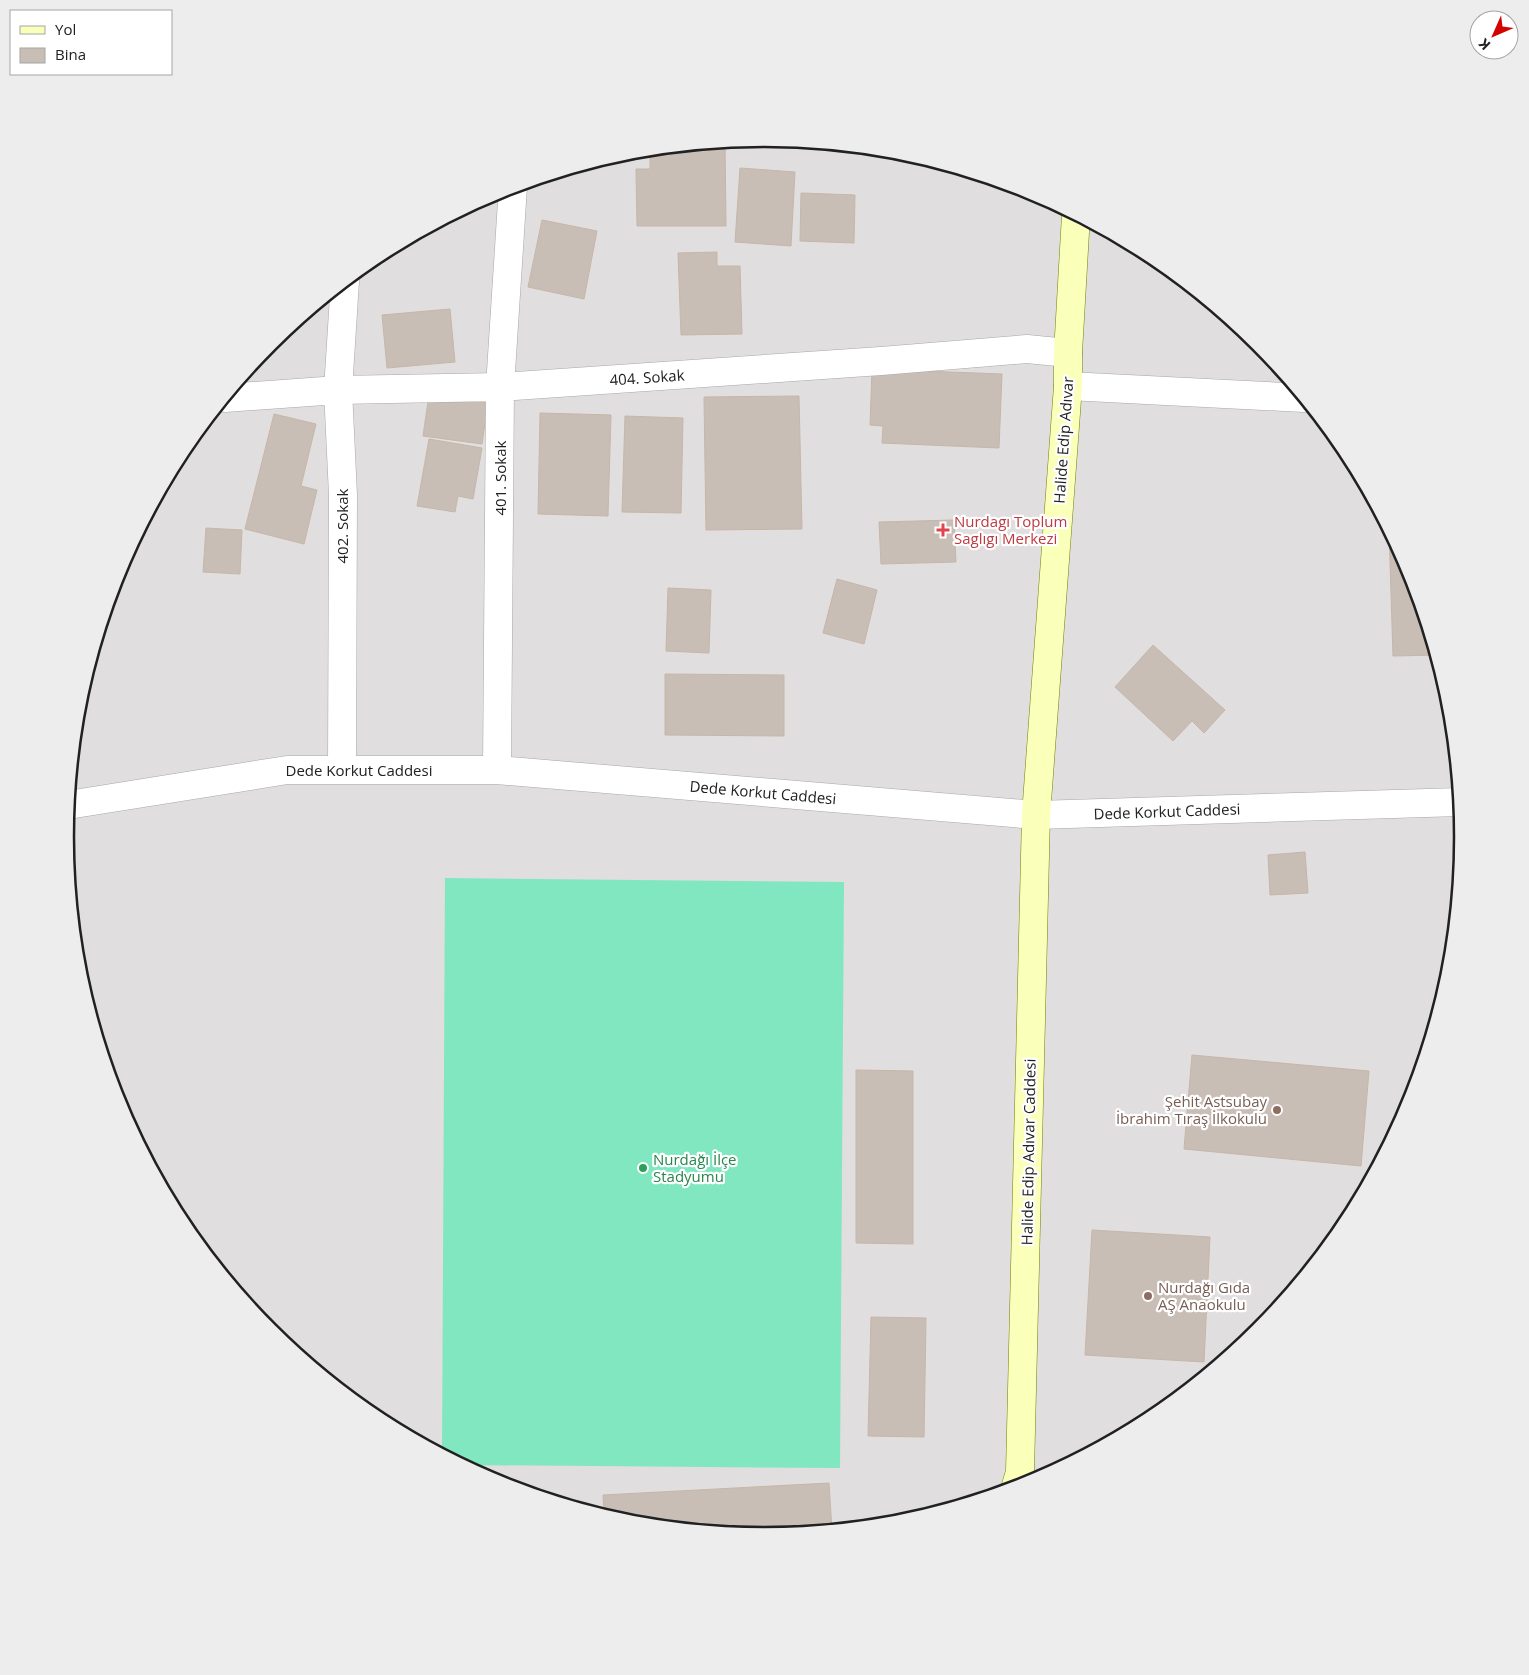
<svg xmlns="http://www.w3.org/2000/svg" width="1529" height="1675" font-family="'Open Sans',sans-serif">
	<style>
		.residential { fill: #e0dede }
		.pitch { fill: #80e7c1 }
		.building { fill: #c8beb6; stroke: #c6b6a8 }
		.lines { fill: none; stroke-linecap: round; stroke-linejoin: round }
		.street-casing { stroke: #a8a8a8; stroke-width: 29 }
		.secondary-casing { stroke: #718100; stroke-width: 29 }
		.street { stroke: #fff; stroke-width: 28 }
		.secondary { stroke: #faffb9; stroke-width: 28 }
		.health-dot { fill: #e0444e; stroke: #fff; stroke-width: 2 }
		.education-dot { fill: #8d6e63; stroke: #fff; stroke-width: 2 }
		.leisure-dot { fill: #2e9e5b; stroke: #fff; stroke-width: 2 }
		.labels { text-anchor: middle; dominant-baseline: central; stroke-width: 4.5; stroke-linejoin: round; paint-order: stroke }
		.street-label { font-size: 15px; fill: #212121; stroke: #fff }
		.health-label { font-size: 15px; fill: #be3a42; stroke: #fff; text-anchor: start }
		.education-label { font-size: 15px; fill: #785e54; stroke: #fff; text-anchor: end }
		.leisure-label { font-size: 15px; fill: #27864d; stroke: #fff; text-anchor: start }
		.rim { fill: none; stroke: #212121; stroke-width: 2.5 }
	</style>
	<rect width="100%" height="100%" fill="#f2efe8"/>
	<path class="residential" d="M68 837a697 697 0 1 1 1394 0a697 697 0 1 1-1394 0Z"/>
	<path class="pitch" d="M445,878L844,882L840,1468L461,1465L442,1454Z"/>
	<path class="building" d="M725,142L726,226H637L636,169H650V149Z
		M740,168L795,172L791,246L735,242Z
		M801,193L855,195L854,243L800,241Z
		M542,220L597,231L584,299L528,287Z
		M717,252V266H740L742,334L681,335L678,253Z
		M450,309L455,362L387,368L382,315Z
		M872,369L1002,374L999,448L882,443L883,426L870,425Z
		M429,395L488,403L482,444L423,436Z
		M799,396L802,529L706,530L704,397Z
		M540,413L611,415L608,516L538,514Z
		M274,414L316,424L301,486L317,490L304,544L245,529Z
		M625,416L683,418L681,513L622,512Z
		M429,439L482,448L473,499L458,496L455,512L417,506Z
		M954,520L956,562L881,564L879,522Z
		M206,528L242,530L240,574L203,572Z
		M1389,529L1411,570L1437,655L1393,656Z
		M837,579L877,590L864,644L823,633Z
		M668,588L711,590L709,653L666,651Z
		M1153,645L1225,710L1204,733L1192,721L1173,741L1115,687Z
		M665,674L784,675V736L665,735Z
		M1305,852L1308,893L1270,895L1268,855Z
		M1192,1055L1369,1071L1361,1166L1184,1149Z
		M856,1070L913,1071V1244L856,1243Z
		M1092,1230L1210,1237L1204,1362L1085,1355Z
		M871,1317L926,1318L924,1437L868,1436Z
		M829,1483L832,1530L764,1537L628,1523L604,1516L603,1495Z"/>
	<g class="lines">
		<defs>
			<path id="street" d="M1068,386L1304,398
				M225,398L338,390L500,387L881,361L1027,349L1068,353
				M342,770L343,495L338,390L345,281
				M497,770L500,387L513,186
				M68,805L287,770H497L1036,815L1460,802"/>
			<path id="secondary" d="M1015,1489L1020,1472L1036,815L1068,386V353L1076,215"/>
		</defs>
		<use href="#street" class="street-casing"/>
		<use href="#secondary" class="secondary-casing"/>
		<use href="#street" class="street"/>
		<use href="#secondary" class="secondary"/>
	</g>
	<path class="health-dot" d="M940.5 522.5h5v5h5v5h-5v5h-5v-5h-5v-5h5z"/>
	<g class="education-dot">
		<circle cx="1277" cy="1110" r="5"/>
		<circle cx="1148" cy="1296" r="5"/>
	</g>
	<circle class="leisure-dot" cx="643" cy="1168" r="5"/>
	<g class="labels">
		<g class="street-label">
			<text transform="translate(647 377) rotate(-4)">404. Sokak</text>
			<text transform="translate(1063 440) rotate(-86)">Halide Edip Adıvar</text>
			<text transform="translate(500 478) rotate(-90)">401. Sokak</text>
			<text transform="translate(342 526) rotate(-90)">402. Sokak</text>
			<text x="359" y="770">Dede Korkut Caddesi</text>
			<text transform="translate(763 792) rotate(5)">Dede Korkut Caddesi</text>
			<text transform="translate(1167 811) rotate(-2)">Dede Korkut Caddesi</text>
			<text transform="translate(1028 1152) rotate(-89)">Halide Edip Adıvar Caddesi</text>
		</g>
		<g class="health-label">
			<text x="954" y="521">Nurdagı Toplum<tspan x="954" dy="17">Saglıgı Merkezi</tspan></text>
		</g>
		<g class="education-label">
			<text x="1267" y="1101">Şehit Astsubay<tspan x="1267" dy="17">İbrahim Tıraş İlkokulu</tspan></text>
			<text x="1158" y="1287" text-anchor="start">Nurdağı Gıda<tspan x="1158" dy="17">AŞ Anaokulu</tspan></text>
		</g>
		<g class="leisure-label">
			<text x="653" y="1159">Nurdağı İlçe<tspan x="653" dy="17">Stadyumu</tspan></text>
		</g>
	</g>
	<path d="M0 0H1529V1675H0ZM74 837a690 690 0 1 1 1380 0a690 690 0 1 1-1380 0Z" fill="#ededed" fill-rule="evenodd"/>
	<path class="rim" d="M74 837a690 690 0 1 1 1380 0a690 690 0 1 1-1380 0Z"/>
	<rect x="10" y="10" width="162" height="65" fill="#ffffff" stroke="#a6a6a6"/>
	<rect x="20" y="26" width="25" height="8" fill="#faffb9" stroke="#a6a6a6"/>
	<text x="55" y="35" font-size="15" fill="#212121">Yol</text>
	<rect x="20" y="48" width="25" height="15" fill="#c8beb6" stroke="#a6a6a6"/>
	<text x="55" y="60" font-size="15" fill="#212121">Bina</text>
	<g transform="translate(1494 35) rotate(225)"><circle r="24" fill="#ffffff" stroke="#a6a6a6"/>
	<path d="M0-4L9 19L0 12L-9 19Z" fill="#d30300"/>
	<text y="-8" font-size="14" font-weight="bold" text-anchor="middle" fill="#212121">K</text>
	</g>
</svg>
